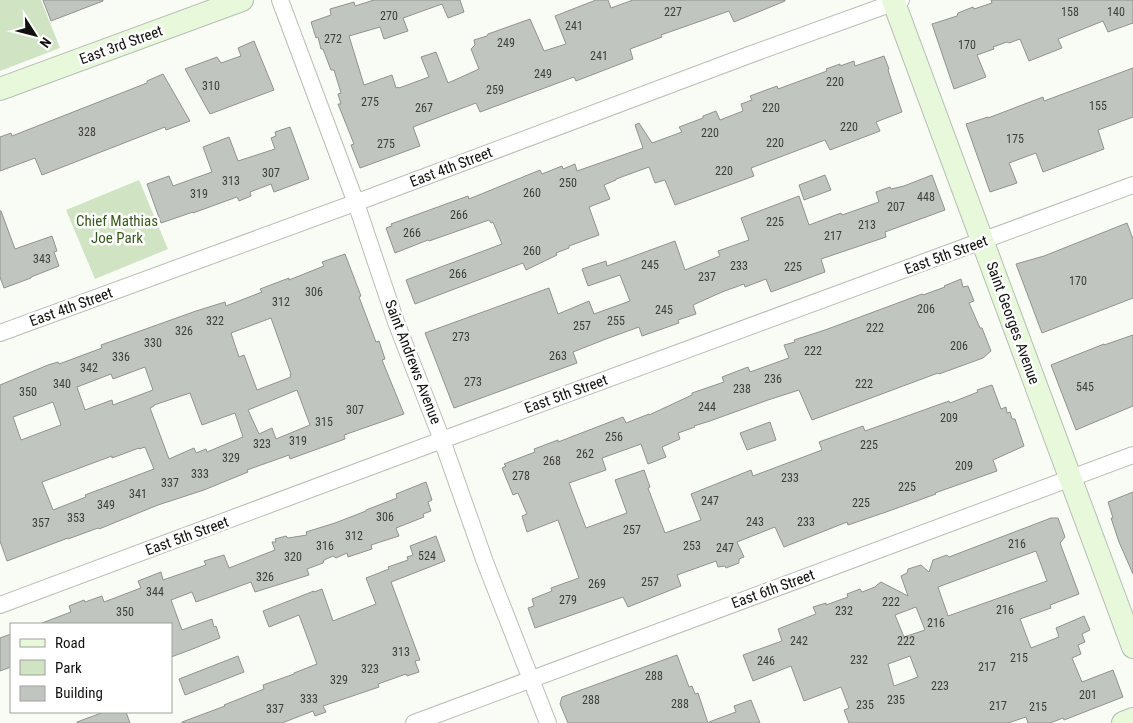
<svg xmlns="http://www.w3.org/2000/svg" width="1133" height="723" font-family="'Roboto Condensed',sans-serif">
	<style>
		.green { fill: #d0e4c4 }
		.building { fill: #c1c5bf; stroke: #90948e; fill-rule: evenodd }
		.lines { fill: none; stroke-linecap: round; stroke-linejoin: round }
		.street-casing { stroke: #b9bdb7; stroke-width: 18 }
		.secondary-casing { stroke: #b9bdb7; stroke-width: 24 }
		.street { stroke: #fff; stroke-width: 16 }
		.secondary { stroke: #e7f8db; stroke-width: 22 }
		.labels { text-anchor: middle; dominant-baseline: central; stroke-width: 5; stroke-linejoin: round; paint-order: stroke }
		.number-label { font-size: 12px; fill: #3d3f3c }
		.street-label { font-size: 15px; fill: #111210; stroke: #fff }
		.park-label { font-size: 15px; fill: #37581d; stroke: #fff }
	</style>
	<rect width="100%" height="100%" fill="#f8fcf5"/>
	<path class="green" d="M0,0H41L60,48L0,71Z
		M139,180L168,249L95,279L66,210Z"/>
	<path class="building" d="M43,0H103V1L51,21Z
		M374,0H460L464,12L448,18L442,4L403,18L408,31L384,39L380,27L349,36L364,85L392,75L396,88L398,87L399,88L429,77L421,57L436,52L448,83L479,69L471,49L475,45L474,40L487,36L488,34L530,19L544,51L566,44L555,16L596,0H608L611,8L633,0H785V1L734,22L729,11L661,35L662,37L630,49L633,59L576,81L574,77L480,112L476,103L413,127L420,146L360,168L351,145L354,144L338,104H341L338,94L341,93L334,70H331L323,49H321L318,37L316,38L311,22L331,15L330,9L354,2L355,6Z
		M991,0H1133V23L1108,32L1103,21L1058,39L1062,48L1029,61L1020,39L1009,43L1007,42L993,47L994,49L977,55L986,77L954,89L932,24L957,16L958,13L973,7L974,9L992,3Z
		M254,41L274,90L210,114L185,69L217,57L221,63L241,56L238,48Z
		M884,56L889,69L888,70L902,112L876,122L880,131L830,150L825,140L751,168L754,176L675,205L665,180L655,183L649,167L616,179V180L604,185L610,199L589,207L599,235L569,246V248L556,253L557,255L526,270L523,263L415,304L406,280L502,244L493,222L491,223L489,220L429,241L428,240L395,253L386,228L392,226L391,224L468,196L469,199L540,170L542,174L562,166L563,169L575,164L577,171L643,148L635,125L639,123L652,143L682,132L679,127L703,118V116L716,111L720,120L743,111L741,104L752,100L750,96L777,86L778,89L827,71L826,69L840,64V66L854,61L855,66Z
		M1133,68V117L1098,130L1104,149L1043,172L1036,153L1009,163L1017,183L990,192L966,124L988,117V118L1043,97L1044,101Z
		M163,74L190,121L166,130L165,127L42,175L35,158L0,171V137L11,133L12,136L147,83V81Z
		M290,127L309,179L274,192L271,184L250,192L251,196L239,201L237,197L193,213V212L161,223L147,184L169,176L173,186L212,172L203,147L229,137L238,161L275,149L271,138L276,136L275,132Z
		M825,175L831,190L804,200L799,185Z
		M932,175L945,210L885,232L886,237L821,259L825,272L771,292L766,279L745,287L744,284L722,292L693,305L696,314L678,320L679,323L642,336L639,327L606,339L573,352L577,363L454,408L425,333L549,288L558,314L589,301L594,314L630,301L620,275L588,286L582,269L606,261L607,266L675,241L685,270L720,256L718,251L749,240L741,218L799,196L809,225L841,213L842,215L879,202L876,192L890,187L891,189L904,186Z
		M0,211H1L15,249L52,236L57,251L54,252L59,266L31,277V278L4,288L0,277Z
		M1127,223L1133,239V298L1042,333L1016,264L1044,256Z
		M345,254L361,296L359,297L376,342L379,341L385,359L382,360L404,414L344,435L345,439L290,459L289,455L247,470L248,472L204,490L158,505L99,529L98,528L68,539V538L7,561L0,541V385L48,365L58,362L59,364L102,348L101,345L196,311L225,302L226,306L262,292L260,289L289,278V280L324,266L322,262ZM271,318L291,374H290L291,377L257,390L244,355L239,357L231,333ZM145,367L153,390L113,405L112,400L85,410L77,387L111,374L113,379ZM297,390L310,425L276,439L272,428L259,434L248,410ZM190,393L202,425L235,413L243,437L207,452L206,449L196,453L194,448L169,459L150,408L154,406V405ZM53,402L61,425L21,440L13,417ZM145,447L154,469L85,495L86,497L53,510L42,482L112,456V458L139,448V449Z
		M961,279L963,287L968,286L974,301L969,303L980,328H982L991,351L983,358L939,374L938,373L812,420L799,390L768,400L710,421L694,426L695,427L678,433L680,439L662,447L666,457L648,464L641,444L602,458L606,470L569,483L586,528L627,513L615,480L644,470L650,487L648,488L665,533L701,520L691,494L751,470L753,476L822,450L819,442L863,426L865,431L949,401L950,403L978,392L977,390L992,385L1001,409L1006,407L1007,413L1010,412L1012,419H1015L1024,446L993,460L997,471L935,493L936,494L889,511L848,525L847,522L784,547L775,527L737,542L744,557L739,559V563L726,568L725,566L718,567L716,561L677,575L681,586L628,607L623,597L535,628L528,608L534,606L532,599L552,591L551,588L579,578L558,520L527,532L522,516L527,514L518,493L513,495L502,468L506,466L504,464L535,452L534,449L558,440V442L623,417L626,423L649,414V415L692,395V393L724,382L722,377L748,367L750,372L789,358L784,345L795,342L794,340L825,330L922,294L923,295L945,287L944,286Z
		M1133,335V406L1076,430L1051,365L1104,344V345Z
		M770,422L776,440L747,450L740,433Z
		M426,482L432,500L428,502L431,511L423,514L424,517L396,528L399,536L371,545L372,549L348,557L347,553L336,558L333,556L324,560L323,563L307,569L309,575L255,592L251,582L196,602L192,592L171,600L182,630L212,619L214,627L216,626L220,638L190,650L171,657V624H42V623L71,612L69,606L84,600L85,602L102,596L104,602L141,588L138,581L161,572L163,580L206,565L204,561L224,555L229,568L275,550L272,542H276L275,539L286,536L288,538L307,535L306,532L335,523L366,511V510L397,498L396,494Z
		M1133,492V574L1119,542L1111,518H1113L1108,502Z
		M1051,518H1058L1065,537L1060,543L1079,594L1050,605L1051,608L1020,619L1031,648L1059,637L1056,628L1084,616L1090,630L1082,634L1085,642L1078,645L1081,654L1072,658L1082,682L1113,670L1123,697L1064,720L1063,718L1050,723H1028L1026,717L1008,723H849L844,710L849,708L841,687L804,701L791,666L753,681L743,655L782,641L778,629L816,614L813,607L826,603V605L848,597L847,594L860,589L862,592L875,587L878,584L881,582L908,596L901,576L907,573L908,569L921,565L929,572L933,560L947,555L949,557ZM1036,551L1047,581L948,616L938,587ZM916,607L925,630L904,637L895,615ZM910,656L918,677L894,686L888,664Z
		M436,536L445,561L391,582L420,660L415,661L419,672L407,676L406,674L378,684L379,687L323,706L326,712L315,716L313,711L282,723H182V722L225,706L224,705L264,689L263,685L294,674V673L317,664L299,615L269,627L263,611L314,591V592L322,589L333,621L376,604L366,578L389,569L388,567L408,560L407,557L413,555L410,546Z
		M11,634V667L0,671V638Z
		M677,655L689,687L692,686L695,694L698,693L708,723H568L560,704L562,697Z
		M238,656L244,672L185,695L179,679Z
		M751,700L760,723H709V722L736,712L734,706Z
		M104,712H126L130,723H77V722Z"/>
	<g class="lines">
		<defs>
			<path id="street" d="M280,0L356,203L396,322L442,440L485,562L548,723
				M0,333L371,197L749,55L901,0
				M0,605L442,440L1133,185
				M414,723L1133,455"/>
			<path id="secondary" d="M893,0L1133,647
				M0,89L242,0
				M1123,723L1133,719"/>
		</defs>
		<use href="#street" class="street-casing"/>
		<use href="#secondary" class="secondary-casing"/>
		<use href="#street" class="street"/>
		<use href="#secondary" class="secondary"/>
	</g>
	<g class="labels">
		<g class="number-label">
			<text x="673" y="12">227</text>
			<text x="1070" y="12">158</text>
			<text x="1116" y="12">140</text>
			<text x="389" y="16">270</text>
			<text x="574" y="26">241</text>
			<text x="333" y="39">272</text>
			<text x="506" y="43">249</text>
			<text x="967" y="45">170</text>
			<text x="599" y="56">241</text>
			<text x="543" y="74">249</text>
			<text x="835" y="82">220</text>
			<text x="211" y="86">310</text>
			<text x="495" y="90">259</text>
			<text x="370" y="102">275</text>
			<text x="1098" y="106">155</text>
			<text x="424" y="108">267</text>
			<text x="771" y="108">220</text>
			<text x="849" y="127">220</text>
			<text x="87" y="132">328</text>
			<text x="710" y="133">220</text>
			<text x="1015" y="139">175</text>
			<text x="775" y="143">220</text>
			<text x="386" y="144">275</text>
			<text x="724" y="171">220</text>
			<text x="271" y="173">307</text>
			<text x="231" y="181">313</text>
			<text x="568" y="183">250</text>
			<text x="532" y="193">260</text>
			<text x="199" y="194">319</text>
			<text x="926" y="197">448</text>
			<text x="896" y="207">207</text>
			<text x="459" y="215">266</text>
			<text x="775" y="222">225</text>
			<text x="867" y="225">213</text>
			<text x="412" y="233">266</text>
			<text x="833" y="236">217</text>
			<text x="532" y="251">260</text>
			<text x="42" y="259">343</text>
			<text x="650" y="265">245</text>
			<text x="739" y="266">233</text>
			<text x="793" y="267">225</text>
			<text x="458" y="274">266</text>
			<text x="707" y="277">237</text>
			<text x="1078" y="281">170</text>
			<text x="314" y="292">306</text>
			<text x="281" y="302">312</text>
			<text x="926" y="309">206</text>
			<text x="664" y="310">245</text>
			<text x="215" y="321">322</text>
			<text x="616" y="321">255</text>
			<text x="582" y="326">257</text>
			<text x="875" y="328">222</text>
			<text x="184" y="331">326</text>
			<text x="461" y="337">273</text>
			<text x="153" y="343">330</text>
			<text x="959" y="346">206</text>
			<text x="813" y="351">222</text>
			<text x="558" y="356">263</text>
			<text x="121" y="357">336</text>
			<text x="89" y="368">342</text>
			<text x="773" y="379">236</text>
			<text x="473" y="382">273</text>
			<text x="62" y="384">340</text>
			<text x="864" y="384">222</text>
			<text x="1085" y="387">545</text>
			<text x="742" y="389">238</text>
			<text x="28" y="392">350</text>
			<text x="707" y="407">244</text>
			<text x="355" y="410">307</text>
			<text x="949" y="418">209</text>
			<text x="324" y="422">315</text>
			<text x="614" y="437">256</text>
			<text x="298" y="441">319</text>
			<text x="262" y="444">323</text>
			<text x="869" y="445">225</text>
			<text x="585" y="454">262</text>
			<text x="231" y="458">329</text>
			<text x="552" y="461">268</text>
			<text x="964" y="466">209</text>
			<text x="200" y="474">333</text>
			<text x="521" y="476">278</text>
			<text x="790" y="478">233</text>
			<text x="170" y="483">337</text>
			<text x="907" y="487">225</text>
			<text x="138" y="494">341</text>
			<text x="710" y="501">247</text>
			<text x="861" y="503">225</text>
			<text x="106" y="505">349</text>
			<text x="385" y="517">306</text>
			<text x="76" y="518">353</text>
			<text x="755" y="522">243</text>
			<text x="806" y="522">233</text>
			<text x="41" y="523">357</text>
			<text x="632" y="530">257</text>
			<text x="354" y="536">312</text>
			<text x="1017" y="544">216</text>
			<text x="325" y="546">316</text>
			<text x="692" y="546">253</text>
			<text x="725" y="548">247</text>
			<text x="427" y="556">524</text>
			<text x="293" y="557">320</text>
			<text x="265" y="577">326</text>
			<text x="650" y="582">257</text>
			<text x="597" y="584">269</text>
			<text x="155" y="592">344</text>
			<text x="568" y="600">279</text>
			<text x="891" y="602">222</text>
			<text x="1005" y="610">216</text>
			<text x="844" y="611">232</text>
			<text x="125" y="612">350</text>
			<text x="936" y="623">216</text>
			<text x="799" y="641">242</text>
			<text x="906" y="641">222</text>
			<text x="401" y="652">313</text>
			<text x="1019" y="658">215</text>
			<text x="859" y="660">232</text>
			<text x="766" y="661">246</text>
			<text x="987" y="667">217</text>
			<text x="370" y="669">323</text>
			<text x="654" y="676">288</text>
			<text x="339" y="680">329</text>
			<text x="940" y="686">223</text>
			<text x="1088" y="695">201</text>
			<text x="309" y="699">333</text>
			<text x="591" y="700">288</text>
			<text x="896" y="700">235</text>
			<text x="680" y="704">288</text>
			<text x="865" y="705">235</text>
			<text x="998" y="706">217</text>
			<text x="1038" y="707">215</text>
			<text x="275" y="709">337</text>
		</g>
		<g class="street-label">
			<text transform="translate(121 45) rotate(-20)">East 3rd Street</text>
			<text transform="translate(451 167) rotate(-21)">East 4th Street</text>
			<text transform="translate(946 255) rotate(-20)">East 5th Street</text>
			<text transform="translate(71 307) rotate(-20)">East 4th Street</text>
			<text transform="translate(1013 323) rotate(70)">Saint Georges Avenue</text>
			<text transform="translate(413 362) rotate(69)">Saint Andrews Avenue</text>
			<text transform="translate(566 394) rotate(-20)">East 5th Street</text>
			<text transform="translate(187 536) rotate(-20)">East 5th Street</text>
			<text transform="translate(773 589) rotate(-20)">East 6th Street</text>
		</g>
		<g class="park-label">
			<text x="117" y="221">Chief Mathias<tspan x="117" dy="17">Joe Park</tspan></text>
		</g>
	</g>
	<rect x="10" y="623" width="162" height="90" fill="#ffffff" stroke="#a0a09f"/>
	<rect x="20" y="639" width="25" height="8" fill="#e7f8db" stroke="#a0a09f"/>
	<text x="55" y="648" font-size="15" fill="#111210">Road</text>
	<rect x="20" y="660" width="25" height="15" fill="#d0e4c4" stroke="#a0a09f"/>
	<text x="55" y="673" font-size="15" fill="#111210">Park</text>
	<rect x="20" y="686" width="25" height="15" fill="#c1c5bf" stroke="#a0a09f"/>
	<text x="55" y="698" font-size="15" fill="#111210">Building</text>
	<g transform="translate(35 35) rotate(126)" stroke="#ffffff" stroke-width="4" paint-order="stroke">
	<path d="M0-4L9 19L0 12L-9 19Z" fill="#111210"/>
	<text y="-8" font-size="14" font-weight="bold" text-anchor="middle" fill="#111210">N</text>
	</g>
</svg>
